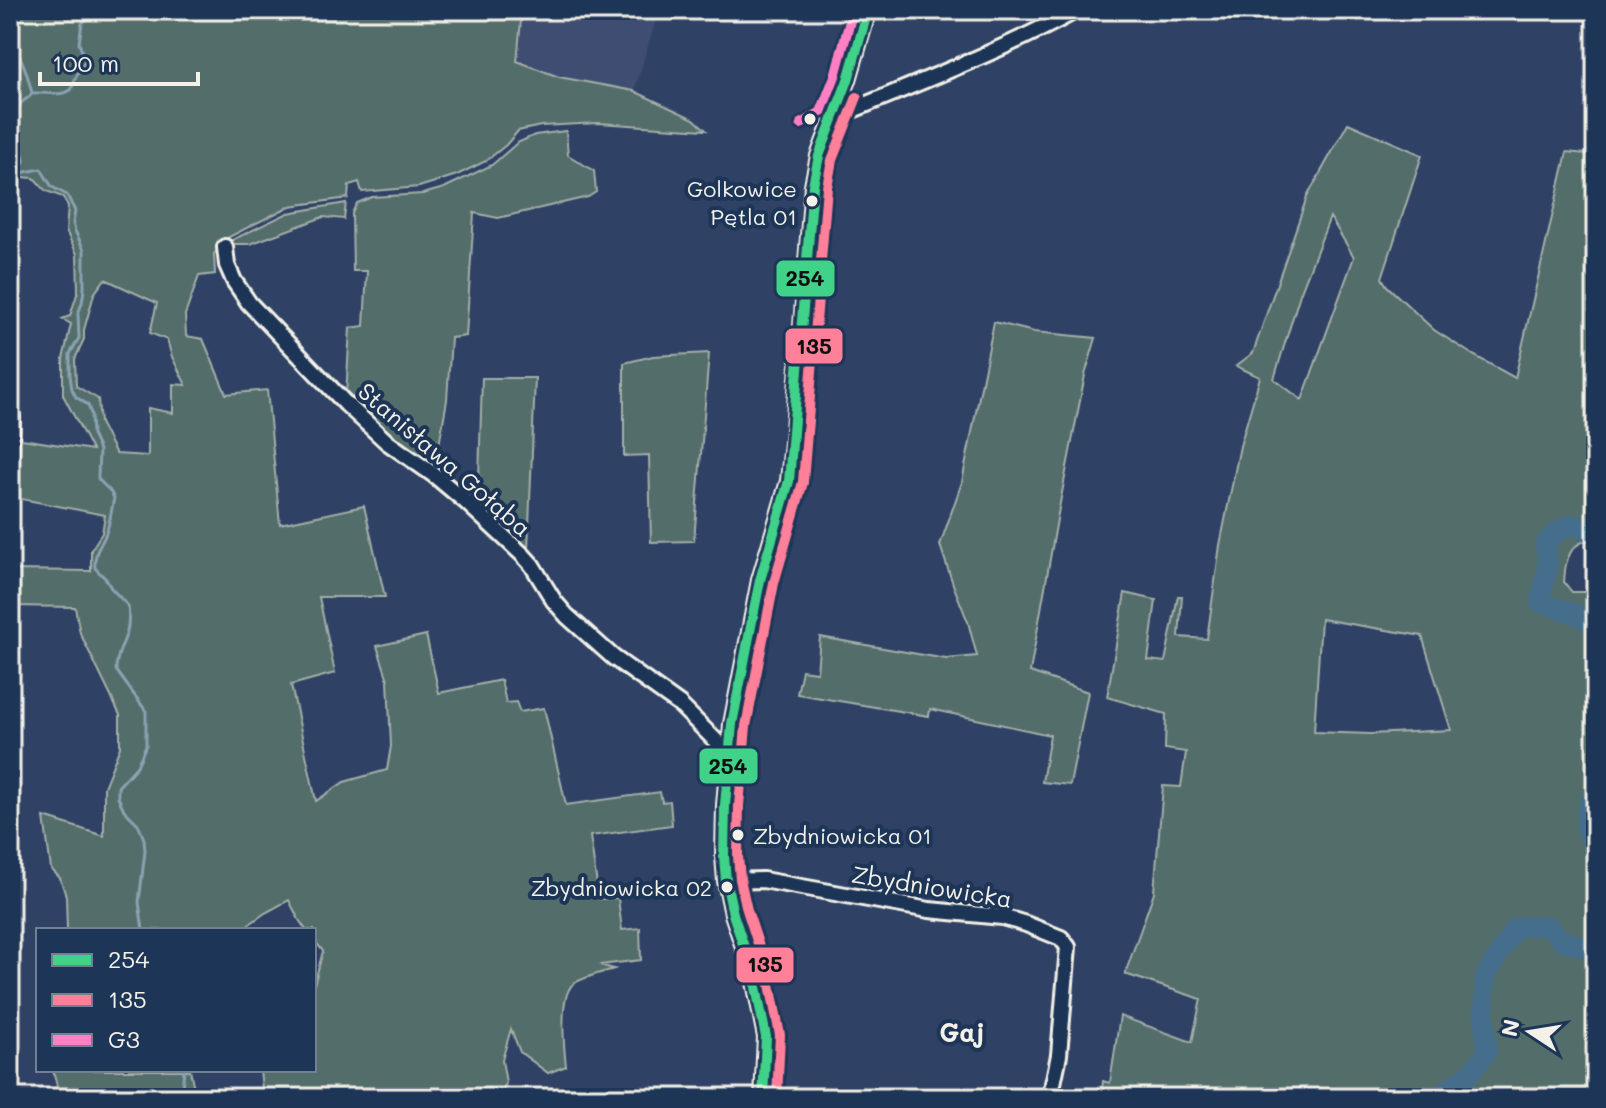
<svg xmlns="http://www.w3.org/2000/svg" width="1606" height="1108" font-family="Mali,sans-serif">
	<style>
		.built { fill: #404e72 }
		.green { fill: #536d6a; stroke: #a4afa9; stroke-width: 2; fill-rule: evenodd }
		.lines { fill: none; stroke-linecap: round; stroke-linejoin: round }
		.stream { stroke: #8aa2b1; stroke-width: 3 }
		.river { stroke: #446e8c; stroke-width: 20 }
		.minor-casing { stroke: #f4f1e8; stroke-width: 20 }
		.minor { stroke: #1d3557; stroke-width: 14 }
		.bus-1-casing { stroke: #1d3557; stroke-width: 16 }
		.bus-2-casing { stroke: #1d3557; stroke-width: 16 }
		.bus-3-casing { stroke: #1d3557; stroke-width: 16 }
		.bus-1 { stroke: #40d288; stroke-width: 10 }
		.bus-2 { stroke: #ff8098; stroke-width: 10 }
		.bus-3 { stroke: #ff80c5; stroke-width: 10 }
		.bus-dot { fill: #f4f1e8; stroke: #1d3557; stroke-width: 3 }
		.labels { text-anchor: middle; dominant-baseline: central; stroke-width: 8; stroke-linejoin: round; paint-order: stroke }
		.bus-label { font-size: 22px; fill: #f4f1e8; stroke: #1d3557; text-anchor: end }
		.street-label { font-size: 24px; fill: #f4f1e8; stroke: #1d3557 }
		.neighbourhood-label { font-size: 26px; font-weight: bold; fill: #f4f1e8; stroke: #1d3557 }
		.line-badge { stroke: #1d3557; stroke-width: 3 }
		.pale-badge-label { font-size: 22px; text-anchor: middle; font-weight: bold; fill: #111 }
	</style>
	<rect width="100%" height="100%" fill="#2f4266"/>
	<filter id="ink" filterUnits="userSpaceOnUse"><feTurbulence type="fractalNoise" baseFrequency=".0125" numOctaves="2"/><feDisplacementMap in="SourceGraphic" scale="16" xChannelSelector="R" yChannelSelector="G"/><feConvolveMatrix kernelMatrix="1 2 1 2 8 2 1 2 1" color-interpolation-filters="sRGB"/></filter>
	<g filter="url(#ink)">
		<path class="built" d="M522,10H659L634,91L559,77L517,61Z"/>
		<path class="green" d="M10,10H522L517,61L559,77L634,91L694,119L706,130L599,123L541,126L518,131L506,145L486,161L457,175L419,187L362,192L359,182L349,185L348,198L290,206L225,239L214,254L215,274L199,276L185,315L186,336L203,339L226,394L267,390L280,524L364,506L385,597H319L335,673L291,685L316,801L344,782L387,770L391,746L388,680L377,646L426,635L439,693L501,680L506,703L516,702L520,712L544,708L566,805L660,792L662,802L670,801L672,825L590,836L599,899L618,898L622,930L640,928L641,960L600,965L614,969C604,972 579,978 572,985C559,999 564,1048 566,1066L548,1073L520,1052L511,1029L502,1060L506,1083L501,1096L503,1098H263L260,1070H314V985L323,951L314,940V930H306L299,920L289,900L265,913L241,930H67L66,896L60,878L51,869L44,817L104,836V787L120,747V715L80,633L75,607L10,606V570L91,571V550L102,533L105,515L11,497L15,438L92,450L63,395V359L71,324L62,319L70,316L78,291L77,254L66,231L68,206L63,197L46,191L34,178L21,177L16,168L19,164L16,159L10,157ZM105,279L157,303L150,333L167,340L172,357L186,385L173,384V413L148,408V456L116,454L100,423L98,399L76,386L75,359L84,339V330L94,294Z
			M1348,123L1422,155L1382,278L1387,286L1434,330L1473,355L1515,378L1567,152L1596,155V540C1570,539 1565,560 1564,582L1572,592H1596V1098H1101L1103,1081L1110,1083L1120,1016L1192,1042L1201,999L1125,974L1154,892L1163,786L1181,787L1186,752L1165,749L1166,714L1107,697L1125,593L1156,600L1148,660L1165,662L1178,596H1182L1179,637L1207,639L1220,545L1240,446L1260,377L1236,366L1253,353L1307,197ZM1330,217L1354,257L1302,400L1274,379L1300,294ZM1321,619L1422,636L1451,730L1370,734L1314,732Z
			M566,131L568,155L594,171L596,192L588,197L498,218L474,213L466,336L451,338L447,400L435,468L371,420L346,395L350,328L364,326L367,271H353L352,213L357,203L372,197L423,194L444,188L492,165L517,143L535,135Z
			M346,203L344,219L323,217L250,244H231L230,241L288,213Z
			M994,322L1034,332L1096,338L1085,375L1059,508L1030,672L1088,692L1070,785L1042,782L1050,735L930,709L929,716L797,694L802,670L817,672L820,637L946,659L977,656L968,622L954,587L940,545L962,482Z
			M709,353L694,541L651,542L649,455L624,456V363L653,356Z
			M482,378H535L528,550L476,503L479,479Z
			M53,1070H190L193,1084L200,1097L213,1098H60Z"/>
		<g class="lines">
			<path class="stream" d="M10,42C22,54 28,77 32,93L29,97L22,102L10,119
				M32,93C45,92 60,97 71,90L76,77L85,61L79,43L82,23L98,10
				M10,149L22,153C26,160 24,163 19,169L20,173L41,169L52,187L67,195L75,211L73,223L75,231L84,250V289L82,303L78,314L79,338L70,354V375L72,389L76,397L88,405L91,414L92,435L99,450L98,479L110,491L114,498C111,511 110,526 104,538C98,549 94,555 95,568L106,579L111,588L128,606C129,614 129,623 127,632C123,645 116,655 116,670L146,711V745L137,766L118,787V797L124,810L138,824L144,839L145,851L139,902L143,930
				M184,1070L182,1088L187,1098"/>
			<path class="river" d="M1596,475L1594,477L1596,481
				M1596,533L1586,531L1573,524C1560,529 1553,533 1545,545L1548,562L1540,602L1586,618L1596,634
				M1596,640L1594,666L1596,667
				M1596,792C1588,801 1584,817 1587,830C1588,836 1593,843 1596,848
				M1442,1098L1444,1092L1471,1073L1487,1051L1484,1013L1485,978L1514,929L1526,926H1549L1561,940L1596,951"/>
			<defs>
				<path id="minor" d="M833,120L843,114C922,81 1002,51 1077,10
					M225,247L227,265L234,281L249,303L346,404L387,442L434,475L465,501L523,555L532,565L554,601L567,616L614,658L680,705L728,753
					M10,408L12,417L10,458
					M726,881L763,880L929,910L1002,917L1026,924L1061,938L1068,947L1059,1055L1050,1098
					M763,1098L766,1037L754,977L733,914L726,881L724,856L725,805L732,724L760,580L789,481L793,442L813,185L819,156L848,80L868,10"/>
			</defs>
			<use href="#minor" class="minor-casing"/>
			<use href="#minor" class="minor"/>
			<defs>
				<path id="bus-1" d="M763,1098L766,1037L754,977L733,914L726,881L724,856L725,805L732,724L760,580L789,481L813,185L819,156L848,80L868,10"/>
				<path id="bus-2" d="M777,1098L780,1035L768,974L747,910L740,879L738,856L739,806L746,726L774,583L803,482L827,187L832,160L857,97"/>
				<path id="bus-3" d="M801,124L821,112L835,76L853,10"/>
			</defs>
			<use href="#bus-1" class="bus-1-casing"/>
			<use href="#bus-2" class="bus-2-casing"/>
			<use href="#bus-3" class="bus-3-casing"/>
			<use href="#bus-1" class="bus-1"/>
			<use href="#bus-2" class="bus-2"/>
			<use href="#bus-3" class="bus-3"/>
		</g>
	</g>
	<g class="bus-dot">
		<circle cx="810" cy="119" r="7"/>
		<circle cx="812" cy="201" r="7"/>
		<circle cx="738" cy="835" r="7"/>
		<circle cx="727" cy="887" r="7"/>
	</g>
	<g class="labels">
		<g class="bus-label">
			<text x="797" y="188">Golkowice<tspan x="797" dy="28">Pętla 01</tspan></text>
			<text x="753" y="835" text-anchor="start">Zbydniowicka 01</text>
			<text x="712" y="887">Zbydniowicka 02</text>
		</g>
		<g class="street-label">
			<text transform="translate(445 459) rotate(41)">Stanisława Gołąba</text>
			<text transform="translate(932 886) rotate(9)">Zbydniowicka</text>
		</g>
		<g class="neighbourhood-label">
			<text x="962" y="1032">Gaj</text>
		</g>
	</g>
	<g class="line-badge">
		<rect x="775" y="259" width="61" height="39" rx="8" fill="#40d288"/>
		<rect x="784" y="327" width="60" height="38" rx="8" fill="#ff8098"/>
		<rect x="698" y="747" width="61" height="38" rx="8" fill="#40d288"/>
		<rect x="735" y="946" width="60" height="38" rx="8" fill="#ff8098"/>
	</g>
	<g class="pale-badge-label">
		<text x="805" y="286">254</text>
		<text x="814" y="354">135</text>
		<text x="728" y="774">254</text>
		<text x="765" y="972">135</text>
	</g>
	<rect width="1606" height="1108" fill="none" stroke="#1d3557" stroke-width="40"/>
	<rect x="20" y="20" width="1566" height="1068" fill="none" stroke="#f4f1e8" stroke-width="3" filter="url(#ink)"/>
	<rect x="36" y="928" width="280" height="144" fill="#1d3557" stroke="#738091" stroke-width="2"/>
	<rect x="52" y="954" width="40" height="12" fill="#40d288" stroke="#738091" stroke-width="2"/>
	<text x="108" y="968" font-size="24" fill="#f4f1e8">254</text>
	<rect x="52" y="994" width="40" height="12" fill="#ff8098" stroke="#738091" stroke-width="2"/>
	<text x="108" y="1008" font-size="24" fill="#f4f1e8">135</text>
	<rect x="52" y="1034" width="40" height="12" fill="#ff80c5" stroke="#738091" stroke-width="2"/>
	<text x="108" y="1048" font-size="24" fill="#f4f1e8">G3</text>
	<g transform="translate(1530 1032) rotate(282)" stroke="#1d3557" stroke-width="6" paint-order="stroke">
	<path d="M0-6L14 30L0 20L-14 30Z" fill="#f4f1e8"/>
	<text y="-12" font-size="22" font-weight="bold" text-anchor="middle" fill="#f4f1e8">N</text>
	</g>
	<path d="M40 72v12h158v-12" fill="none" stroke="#f4f1e8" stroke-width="4"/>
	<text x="52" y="72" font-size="24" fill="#f4f1e8" stroke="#1d3557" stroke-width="6" paint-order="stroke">100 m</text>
</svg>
